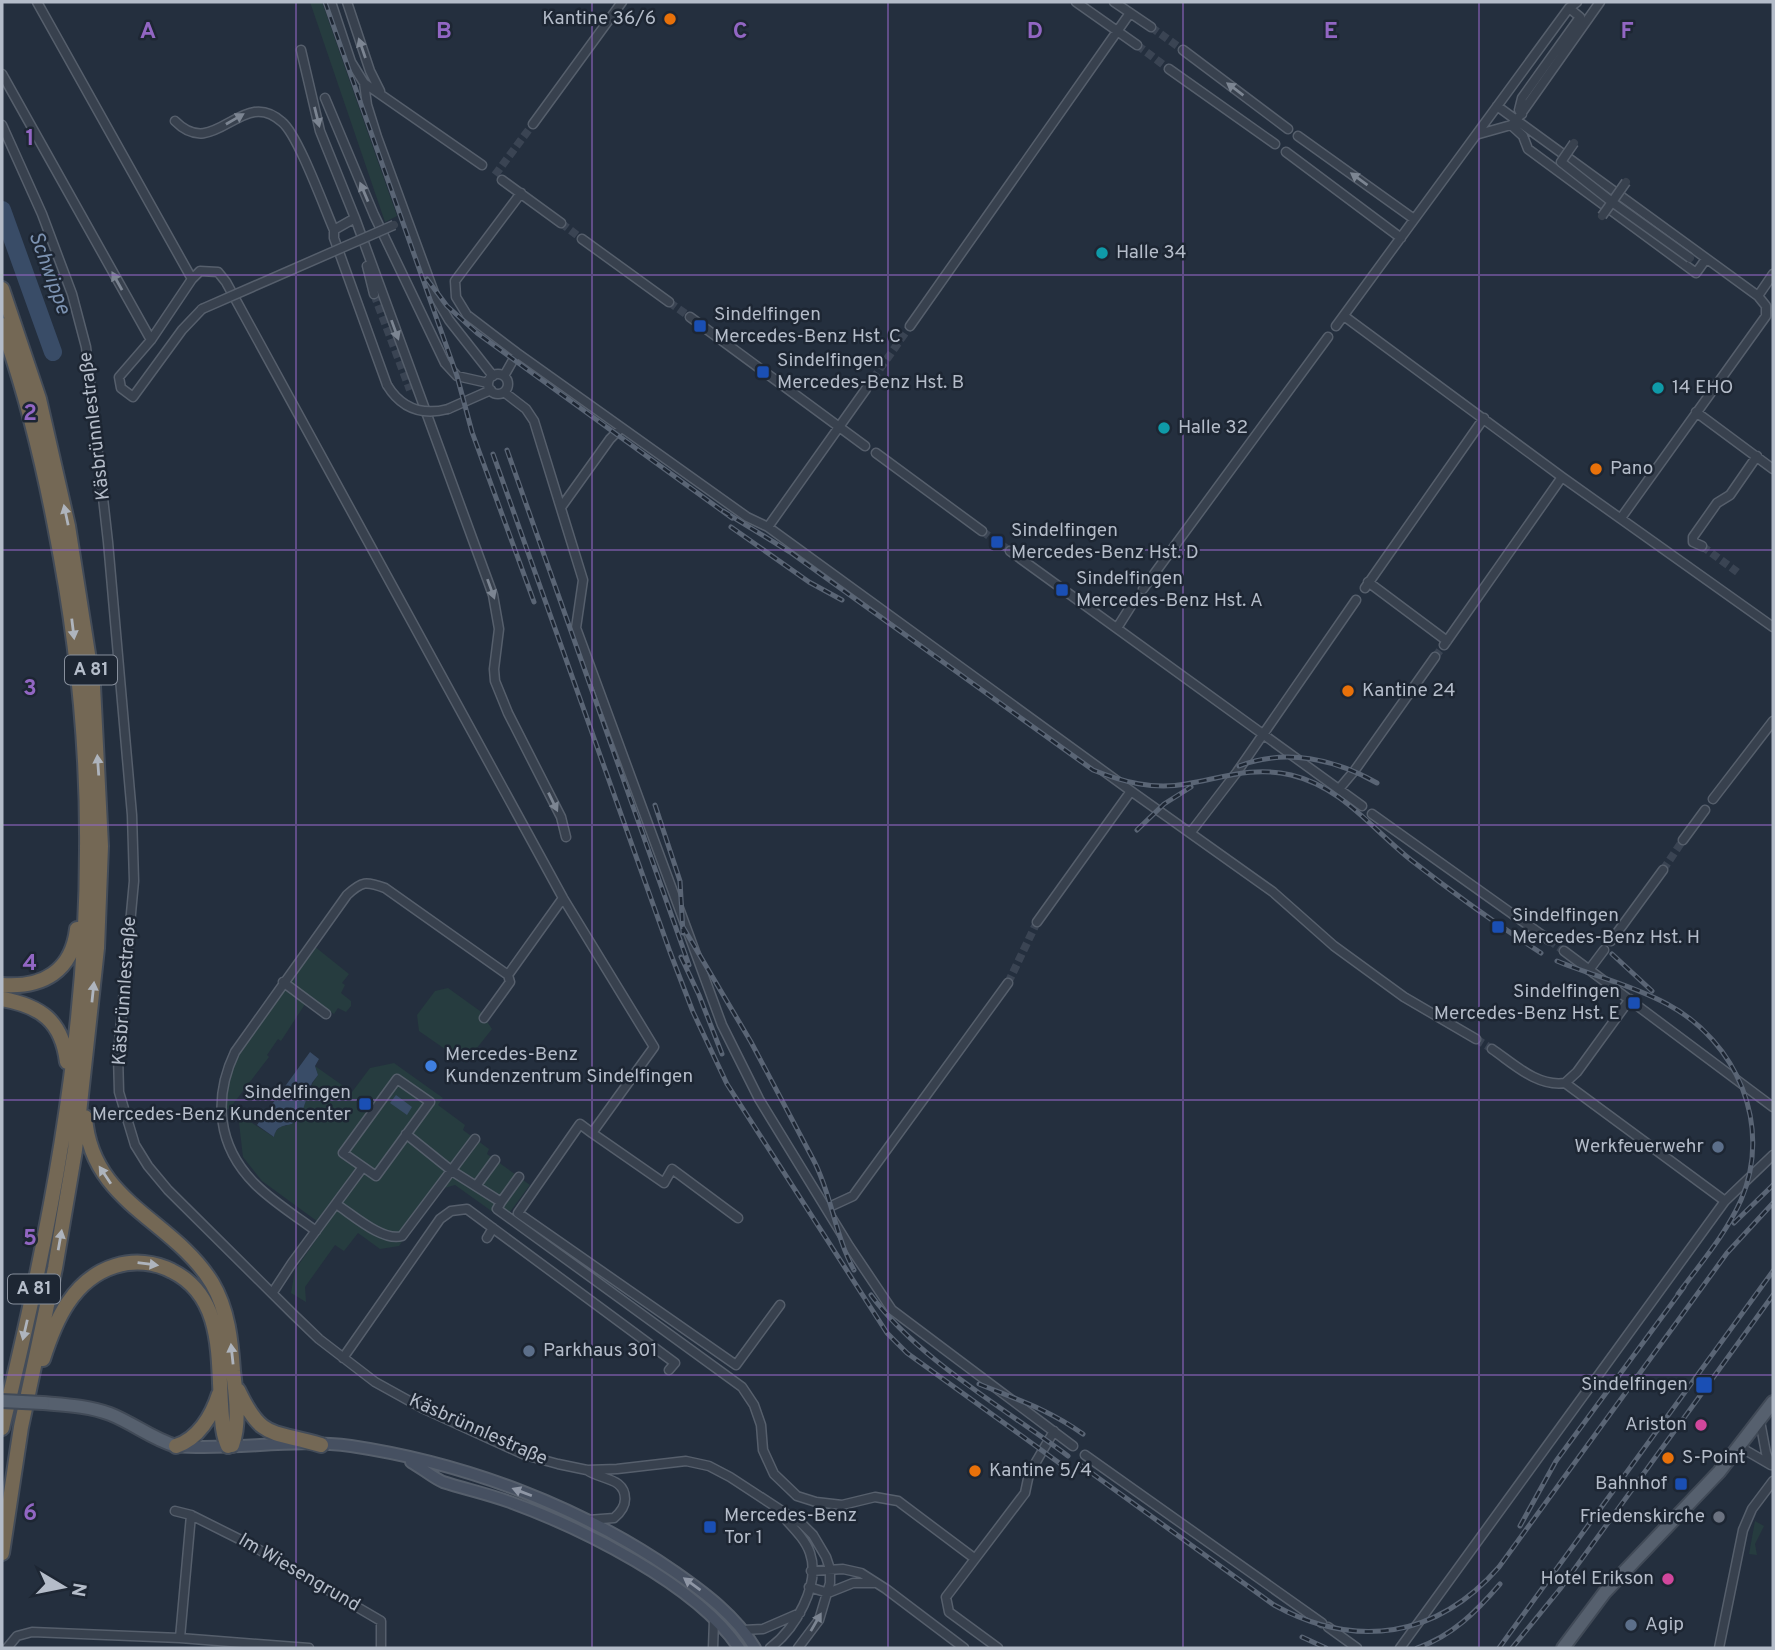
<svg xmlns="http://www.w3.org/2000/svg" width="1775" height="1650" font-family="Overpass,sans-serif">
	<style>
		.green { fill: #263c3f }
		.water { fill: #394c67 }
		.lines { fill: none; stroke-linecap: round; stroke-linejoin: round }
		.river { stroke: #394c67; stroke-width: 18 }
		.street-tunnel { stroke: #3a4453; stroke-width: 8; stroke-dasharray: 8 4; stroke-linecap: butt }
		.street-casing { stroke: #565f6c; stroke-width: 11 }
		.secondary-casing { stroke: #565f6c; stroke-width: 14 }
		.primary-casing { stroke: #414a57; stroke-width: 16 }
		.highway-casing { stroke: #434c59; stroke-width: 18 }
		.street { stroke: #38414e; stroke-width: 8 }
		.secondary { stroke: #465061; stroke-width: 10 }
		.primary { stroke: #56606e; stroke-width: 12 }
		.highway { stroke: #746855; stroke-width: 14 }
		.rail-casing { stroke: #5a6575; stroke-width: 5 }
		.rail { stroke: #1d2633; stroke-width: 2.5; stroke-dasharray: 8; stroke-linecap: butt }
		.street-bridge-casing { stroke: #565f6c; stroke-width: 11; stroke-linecap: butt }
		.primary-bridge-casing { stroke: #414a57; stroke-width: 16; stroke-linecap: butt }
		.street-bridge { stroke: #38414e; stroke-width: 8 }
		.primary-bridge { stroke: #56606e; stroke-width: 12 }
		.oneway { fill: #7c8592 }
		.oneway2 { fill: #aeb4bd }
		.oneway3 { fill: #8e96a5 }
		.grid { fill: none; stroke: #9266c3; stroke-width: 2; stroke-opacity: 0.55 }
		.food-dot { fill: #e8710a; stroke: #1d2633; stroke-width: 2.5 }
		.culture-dot { fill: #0f9aa8; stroke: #1d2633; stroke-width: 2.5 }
		.transit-dot { fill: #1a4fb4; stroke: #1d2633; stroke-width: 2.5 }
		.shop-dot { fill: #3f7fe0; stroke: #1d2633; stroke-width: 2.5 }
		.service-dot { fill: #5c6f8a; stroke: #1d2633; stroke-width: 2.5 }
		.hotel-dot { fill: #d1479c; stroke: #1d2633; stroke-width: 2.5 }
		.worship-dot { fill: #6b7280; stroke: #1d2633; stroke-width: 2.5 }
		.labels { text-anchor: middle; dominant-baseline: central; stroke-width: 5; stroke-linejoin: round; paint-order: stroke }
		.shield { fill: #1d2633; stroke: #878f9c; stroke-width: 2 }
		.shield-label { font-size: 18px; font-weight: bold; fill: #b4bcc9 }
		.poi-label { font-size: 19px; fill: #b4bcc9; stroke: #1d2633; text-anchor: start }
		.street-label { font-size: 19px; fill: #b4bcc9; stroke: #1d2633 }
		.water-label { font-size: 21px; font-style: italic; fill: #7c92b1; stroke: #1d2633 }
		.grid-label { font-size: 23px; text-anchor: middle; font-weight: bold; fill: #9266c3; stroke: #1d2633; stroke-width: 5; stroke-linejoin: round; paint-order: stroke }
	</style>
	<rect width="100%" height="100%" fill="#242f3e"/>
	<path class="green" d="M310,2H322L397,216L385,222Z
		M314,946L349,974L342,983L345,985L341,993L351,1001V1006L346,1012L338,1008L334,1014L309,998L281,1041L278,1039L267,1055L269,1057L230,1108L226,1110L227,1085L235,1060Z
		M448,988L480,1011L492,1029L465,1063L419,1031L417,1015L435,991Z
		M394,1063L443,1098L438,1105L465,1125L463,1130L489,1149L487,1154L530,1185L504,1220L455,1185L441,1189L399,1246L380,1249L358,1233L344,1251L335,1245L305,1287L306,1302L291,1293L295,1270L325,1227L262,1181L243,1157L238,1114L274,1137L275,1132L282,1125L286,1126C305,1113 305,1092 318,1075L315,1066L352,1092L370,1068Z
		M1755,1521L1764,1526L1755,1544L1757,1555L1749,1554Z"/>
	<path class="water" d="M310,1052L319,1059L315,1066L318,1075L312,1083L303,1109L292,1124C283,1126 276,1126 274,1137L257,1125Z
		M396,1095L412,1107L407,1115L390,1103Z"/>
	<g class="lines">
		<path class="river" d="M2,210L53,352"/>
		<path class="street-tunnel" d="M1151,27L1183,50
			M1137,45L1169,69
			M495,175L533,124
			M561,223L582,239
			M374,294L410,390
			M669,302L690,317
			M866,389L910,326
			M982,531L1010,551
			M1702,546L1740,574
			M1435,657L1444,645
			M1663,870L1683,840
			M1549,940L1564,951
			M1008,983L1037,922
			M1476,1039L1492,1049"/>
		<defs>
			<path id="street" d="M37,2L192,279
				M331,2L351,62L364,83L482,165
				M347,2L370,71L380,91
				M1076,2L1137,45
				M1114,2L1151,27
				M301,50L320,131L355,218L493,595L499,629L494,669L495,681L508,713L561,817L566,837
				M1183,50L1288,129
				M1169,69L1275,144
				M2,74L151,340
				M364,83L367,105L377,137L436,298L449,320L493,376
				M325,98L374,215L445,363L457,376L488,383
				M1497,106L1758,296L1766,306V316L1621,518
				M1522,114L1519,110L1522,98L1580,17L1569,8
				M175,121C215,162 242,85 282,122C298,135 324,207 334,230
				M533,124L622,2
				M2,125L42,214L72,294L86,347L108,542L132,815L134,881L118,1054L119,1092L135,1145L148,1166L168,1190L293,1314L319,1339L375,1382L422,1408L525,1455L558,1464L587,1470L617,1469L686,1461L709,1466L730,1477L802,1524L813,1535L826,1557L830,1569V1583L819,1620L798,1648
				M1511,125L1523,136L1528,149L1696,273L1706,259
				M1479,134L1511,125L1516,121L1600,2
				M1298,136L1414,219
				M1286,152L1401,238
				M502,180L561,223
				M521,193L455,281L456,297L467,315L517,353L747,517L768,527L1131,791L1273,892L1334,946L1404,997L1476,1039
				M355,218L334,230V238L387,385
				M582,239L669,302
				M367,266L374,294
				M1758,296L1773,274
				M202,309L182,330L133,397L121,388L119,377L151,340L192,279L200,271L218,272L226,282L563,898L654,1047L592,1133L664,1183L672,1169L738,1218
				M1344,316L1562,477L1773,627
				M690,317L865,446
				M910,326L1130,13
				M1336,326L1569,8L1577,2
				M488 384a10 10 0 1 1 20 0a10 10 0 1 1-20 0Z
				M504,376L517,353
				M504,392L526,409L534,421L583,580L576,628L722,1025L759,1099L849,1246L892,1310L1073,1446
				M448,409L491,390
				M1696,412L1773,469
				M876,453L982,531
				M562,506L610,439L621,428
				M768,527L866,389
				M1702,546L1693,542V537L1717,503L1730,495L1757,456
				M1010,551L1362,806
				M1368,582L1447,641
				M1365,588L1484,418
				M1143,589L1328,337
				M1117,628L1136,598
				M1444,645L1562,477
				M1339,789L1355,770L1435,657
				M1713,799L1773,721
				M1372,814L1549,940
				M1191,832L1237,772L1356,600
				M1683,840L1705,810
				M1037,922L1131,791
				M1611,941L1663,870
				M1564,951L1773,1107
				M1589,970L1604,950
				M283,982L326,1014
				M484,1018L510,982L508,975L563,898
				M1492,1049C1514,1064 1537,1087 1565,1083L1725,1201
				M397,1079L430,1102L376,1176L343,1153Z
				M1565,1083L1577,1072L1630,999
				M592,1133L580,1124L518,1213L736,1365L780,1305
				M406,1134L452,1171L501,1202L519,1177
				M476,1186L495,1160
				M501,1202L497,1209L742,1387L754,1405L761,1425L763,1450L774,1474L797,1496L816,1502L842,1505L875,1497L898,1501L974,1558
				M336,1204C353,1215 383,1242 402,1236L475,1139
				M827,1208L853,1196L1008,983
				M316,1231C296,1216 273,1202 255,1184C217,1146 213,1098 235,1052L347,895C362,881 366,881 385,888L508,975
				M487,1238L493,1228
				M273,1292L292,1263L363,1167
				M343,1358L440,1219L451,1211L467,1209L675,1363L669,1370
				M1760,1421L1766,1453L1771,1465
				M1740,1447L1771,1465
				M1085,1455L1322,1623
				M587,1470C600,1480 625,1477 625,1499C625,1507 620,1513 614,1518L588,1520
				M175,1511L191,1515
				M811,1571L843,1569L861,1573L886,1589L964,1648
				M809,1587L828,1593L853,1583H875
				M1328,1627L1357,1648
				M743,1630L763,1629L800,1613
				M180,1638L191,1515L251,1545L381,1621V1648
				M7,1648L17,1636L32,1632L180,1638L309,1648
				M713,1648L714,1620
				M770,1648C795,1629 821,1585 810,1553C805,1538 791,1526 781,1514
				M998,1648L949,1612L946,1597L1025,1493L1029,1474L1054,1431
				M1400,1648L1725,1201L1773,1155
				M1719,1648L1743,1530L1752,1509L1773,1481"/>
			<path id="secondary" d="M176,1446C233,1451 293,1438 351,1446C465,1463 580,1506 675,1572C705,1593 736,1616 755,1648
				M411,1462C422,1468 432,1477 443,1482C465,1489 488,1494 510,1502C581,1528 696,1584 739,1648"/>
			<path id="primary" d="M43,1403C66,1405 89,1406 110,1414C133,1423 152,1439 176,1446
				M1563,1648L1605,1592L1719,1472L1773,1402"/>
			<path id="highway" d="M2,289L39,399L68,526L93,686L101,846L97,948L75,1150L55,1268L21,1427L2,1553
				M2,325C25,390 42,458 55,526C76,632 88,741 87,850C87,1045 48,1240 2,1428
				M2,985C43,988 72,971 77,929
				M2,999C41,1006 62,1021 67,1062
				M85,1117C91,1203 173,1219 212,1283C228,1310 231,1341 233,1371C236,1395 240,1423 232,1445
				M43,1359C55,1321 73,1279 115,1266C134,1260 155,1262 172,1271C223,1296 218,1356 221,1404C222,1418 222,1433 228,1446
				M238,1390C262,1441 272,1430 321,1445
				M176,1446C198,1439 212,1416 219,1394"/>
		</defs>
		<use href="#street" class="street-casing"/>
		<use href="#secondary" class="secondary-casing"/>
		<use href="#primary" class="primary-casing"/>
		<use href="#highway" class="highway-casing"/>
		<use href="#street" class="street"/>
		<use href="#secondary" class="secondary"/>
		<use href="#primary" class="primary"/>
		<use href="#highway" class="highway"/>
		<defs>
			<path id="rail" d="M325,2L457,376L472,432L534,602
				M427,279L447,306L477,333L732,518
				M507,450L689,965
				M493,454L670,952L693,1012L727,1084L887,1333L907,1353L1062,1465
				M723,511L790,552L1093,770C1123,782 1153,790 1186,784C1222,778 1253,766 1291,775C1342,787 1371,828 1411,860C1452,892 1496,924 1541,953
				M731,527L809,582L842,600
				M1239,766C1286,748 1335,759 1377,783
				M655,805L680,881L683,933
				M1137,830L1164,804L1191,787
				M683,927L751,1042L814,1161C832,1196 835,1236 854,1270
				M1612,954L1652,991
				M681,957L699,995L722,1054
				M1557,961C1593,976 1632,985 1667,1004C1737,1041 1773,1126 1741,1200C1726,1234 1700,1264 1678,1294
				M1734,1223L1773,1185
				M871,1295C918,1359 1004,1408 1068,1456
				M979,1384C1018,1400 1048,1409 1083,1434
				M1079,1464L1274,1605C1356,1650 1437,1638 1499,1567L1727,1253L1773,1203
				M1520,1526L1556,1461L1684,1287
				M1302,1637L1326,1648
				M1417,1648C1452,1636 1476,1612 1500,1584
				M1499,1648L1773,1271
				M1512,1648L1560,1589L1773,1295"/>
		</defs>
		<use href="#rail" class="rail-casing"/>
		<use href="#rail" class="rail"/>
		<defs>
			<path id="street-bridge" d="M1574,143L1561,162L1612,202L1602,216
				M1626,182L1612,202L1690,258
				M202,309L394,225
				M387,385C401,408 421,416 448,409"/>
			<path id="primary-bridge" d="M2,1401L43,1403"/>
		</defs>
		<use href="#street-bridge" class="street-bridge-casing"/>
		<use href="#primary-bridge" class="primary-bridge-casing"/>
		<use href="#street-bridge" class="street-bridge"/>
		<use href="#primary-bridge" class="primary-bridge"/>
	</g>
	<defs><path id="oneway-solid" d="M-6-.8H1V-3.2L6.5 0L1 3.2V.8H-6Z" transform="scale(1.75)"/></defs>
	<g class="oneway">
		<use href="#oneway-solid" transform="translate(362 48) rotate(-109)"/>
		<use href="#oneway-solid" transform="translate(1235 89) rotate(-143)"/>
		<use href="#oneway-solid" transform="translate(317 117) rotate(76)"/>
		<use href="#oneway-solid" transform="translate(235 119) rotate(-30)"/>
		<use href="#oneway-solid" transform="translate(1359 179) rotate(-144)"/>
		<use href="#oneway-solid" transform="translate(364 192) rotate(-113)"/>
		<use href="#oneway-solid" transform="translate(117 281) rotate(-119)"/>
		<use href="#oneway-solid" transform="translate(395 330) rotate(70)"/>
		<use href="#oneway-solid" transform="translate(491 589) rotate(70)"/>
		<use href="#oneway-solid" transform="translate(553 802) rotate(64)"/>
		<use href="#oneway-solid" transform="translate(816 1622) rotate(-60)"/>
	</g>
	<g class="oneway2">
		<use href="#oneway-solid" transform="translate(66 515) rotate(-102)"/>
		<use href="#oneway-solid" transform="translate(73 629) rotate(83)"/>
		<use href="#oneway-solid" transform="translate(98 765) rotate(-94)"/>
		<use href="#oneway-solid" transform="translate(93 992) rotate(-84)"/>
		<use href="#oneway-solid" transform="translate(105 1175) rotate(-124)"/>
		<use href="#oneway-solid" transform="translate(60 1240) rotate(-80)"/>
		<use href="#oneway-solid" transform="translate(148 1264) rotate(7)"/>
		<use href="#oneway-solid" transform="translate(25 1330) rotate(103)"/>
		<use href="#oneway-solid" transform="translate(232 1354) rotate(-96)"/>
	</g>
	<g class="oneway3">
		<use href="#oneway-solid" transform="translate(522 1492) rotate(-159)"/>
		<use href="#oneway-solid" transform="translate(692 1584) rotate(-144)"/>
	</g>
	<path class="grid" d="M296,2V1648M592,2V1648M888,2V1648M1183,2V1648M1479,2V1648M2,275H1773M2,550H1773M2,825H1773M2,1100H1773M2,1375H1773"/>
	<g class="food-dot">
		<circle cx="670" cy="19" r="7"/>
		<circle cx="1596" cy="469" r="7"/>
		<circle cx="1348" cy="691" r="7"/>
		<circle cx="1668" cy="1458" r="7"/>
		<circle cx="975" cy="1471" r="7"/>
	</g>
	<g class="culture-dot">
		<circle cx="1102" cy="253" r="7"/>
		<circle cx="1658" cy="388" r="7"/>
		<circle cx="1164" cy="428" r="7"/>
	</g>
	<g class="transit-dot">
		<rect x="693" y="319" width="14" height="14" rx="3.5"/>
		<rect x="756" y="365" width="14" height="14" rx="3.5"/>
		<rect x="990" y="535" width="14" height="14" rx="3.5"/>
		<rect x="1055" y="583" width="14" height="14" rx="3.5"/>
		<rect x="1491" y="920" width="14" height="14" rx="3.5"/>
		<rect x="1627" y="996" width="14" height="14" rx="3.5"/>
		<rect x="358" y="1097" width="14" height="14" rx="3.5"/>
		<rect x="1695" y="1376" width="18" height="18" rx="3.5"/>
		<rect x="1674" y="1477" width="14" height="14" rx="3.5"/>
		<rect x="703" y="1520" width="14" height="14" rx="3.5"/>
	</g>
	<circle class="shop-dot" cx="431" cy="1066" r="7"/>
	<g class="service-dot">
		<circle cx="1718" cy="1147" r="7"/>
		<circle cx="529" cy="1351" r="7"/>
		<circle cx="1631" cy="1625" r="7"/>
	</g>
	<g class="hotel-dot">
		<circle cx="1701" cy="1425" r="7"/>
		<circle cx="1668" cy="1579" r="7"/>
	</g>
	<circle class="worship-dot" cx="1719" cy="1517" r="7"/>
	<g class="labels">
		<g class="shield">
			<rect x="65" y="655.5" width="52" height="29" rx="5"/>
			<rect x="8" y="1274.5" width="52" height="29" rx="5"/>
		</g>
		<g class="shield-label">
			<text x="91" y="670">A 81</text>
			<text x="34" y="1289">A 81</text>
		</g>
		<g class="poi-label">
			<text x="656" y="19" text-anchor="end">Kantine 36/6</text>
			<text x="1116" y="253">Halle 34</text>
			<text x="714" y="315">Sindelfingen<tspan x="714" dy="22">Mercedes-Benz Hst. C</tspan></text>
			<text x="777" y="361">Sindelfingen<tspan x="777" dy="22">Mercedes-Benz Hst. B</tspan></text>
			<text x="1672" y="388">14 EHO</text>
			<text x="1178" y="428">Halle 32</text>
			<text x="1610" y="469">Pano</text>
			<text x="1011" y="531">Sindelfingen<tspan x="1011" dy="22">Mercedes-Benz Hst. D</tspan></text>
			<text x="1076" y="579">Sindelfingen<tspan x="1076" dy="22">Mercedes-Benz Hst. A</tspan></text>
			<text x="1362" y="691">Kantine 24</text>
			<text x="1512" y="916">Sindelfingen<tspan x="1512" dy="22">Mercedes-Benz Hst. H</tspan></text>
			<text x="1620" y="992" text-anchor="end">Sindelfingen<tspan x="1620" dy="22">Mercedes-Benz Hst. E</tspan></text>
			<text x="445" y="1055">Mercedes-Benz<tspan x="445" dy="22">Kundenzentrum Sindelfingen</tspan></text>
			<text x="351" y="1093" text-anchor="end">Sindelfingen<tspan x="351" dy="22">Mercedes-Benz Kundencenter</tspan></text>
			<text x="1704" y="1147" text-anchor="end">Werkfeuerwehr</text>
			<text x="543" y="1351">Parkhaus 301</text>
			<text x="1688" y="1385" text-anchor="end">Sindelfingen</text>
			<text x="1687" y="1425" text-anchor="end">Ariston</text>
			<text x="1682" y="1458">S-Point</text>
			<text x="989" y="1471">Kantine 5/4</text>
			<text x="1667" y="1484" text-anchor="end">Bahnhof</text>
			<text x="724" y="1516">Mercedes-Benz<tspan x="724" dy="22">Tor 1</tspan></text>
			<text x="1705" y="1517" text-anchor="end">Friedenskirche</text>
			<text x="1654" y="1579" text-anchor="end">Hotel Erikson</text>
			<text x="1645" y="1625">Agip</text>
		</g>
		<g class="street-label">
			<text transform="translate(95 426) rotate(-97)">Käsbrünnlestraße</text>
			<text transform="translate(125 991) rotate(-86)">Käsbrünnlestraße</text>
			<text transform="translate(478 1430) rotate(24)">Käsbrünnlestraße</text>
			<text transform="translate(299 1573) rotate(30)">Im Wiesengrund</text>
		</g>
		<g class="water-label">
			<text transform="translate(49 273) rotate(70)">Schwippe</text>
		</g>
	</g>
	<g class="grid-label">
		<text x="148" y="38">A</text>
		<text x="444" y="38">B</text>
		<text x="740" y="38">C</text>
		<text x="1035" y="38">D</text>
		<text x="1331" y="38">E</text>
		<text x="1627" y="38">F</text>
		<text x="30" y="145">1</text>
		<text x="30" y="420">2</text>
		<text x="30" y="695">3</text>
		<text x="30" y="970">4</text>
		<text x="30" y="1245">5</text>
		<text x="30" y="1520">6</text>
	</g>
	<rect width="1775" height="1650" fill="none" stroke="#b4bcc9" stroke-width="7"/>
	<g transform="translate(63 1587) rotate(100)" stroke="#1d2633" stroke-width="5" paint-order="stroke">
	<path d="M0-5L12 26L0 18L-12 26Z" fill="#b4bcc9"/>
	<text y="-10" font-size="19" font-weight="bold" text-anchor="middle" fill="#b4bcc9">N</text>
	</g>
</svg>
